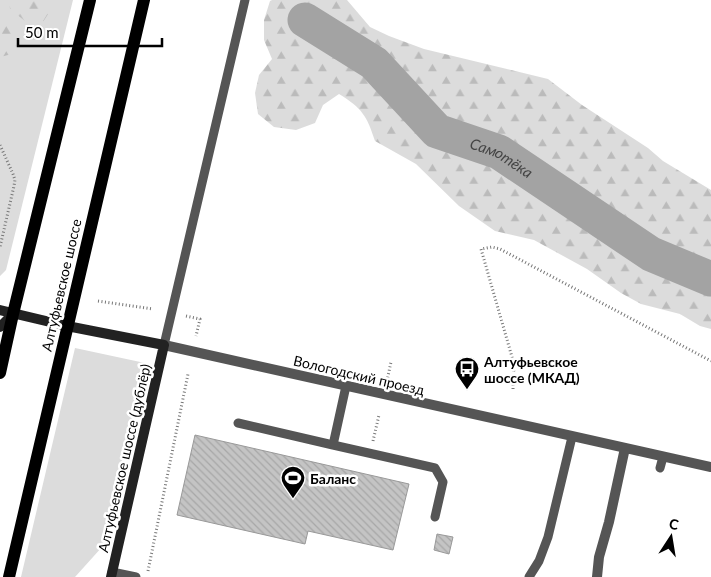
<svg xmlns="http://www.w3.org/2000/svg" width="711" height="577" font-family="Lato,sans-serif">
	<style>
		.green { fill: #dcdcdc }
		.forest { fill: url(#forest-firs) }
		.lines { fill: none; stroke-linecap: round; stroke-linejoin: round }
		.river { stroke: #a3a3a3; stroke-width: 35 }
		.building { fill: url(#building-back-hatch); stroke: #999 }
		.path { stroke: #777; stroke-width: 3; stroke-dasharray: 1 2.5; stroke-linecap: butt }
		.lane { stroke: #555; stroke-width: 9 }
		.street { stroke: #555; stroke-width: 10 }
		.secondary { stroke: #222; stroke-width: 10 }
		.primary { stroke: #000; stroke-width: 12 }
		.labels { text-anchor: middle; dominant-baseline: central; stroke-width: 5; stroke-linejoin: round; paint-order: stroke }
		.street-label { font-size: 14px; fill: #000; stroke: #fff }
		.poi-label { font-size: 14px; font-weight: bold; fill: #000; stroke: #fff; text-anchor: start }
		.water-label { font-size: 15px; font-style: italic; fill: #444; stroke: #fff }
	</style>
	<defs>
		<pattern id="forest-firs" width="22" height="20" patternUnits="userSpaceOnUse" patternTransform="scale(1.25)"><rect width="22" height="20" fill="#dcdcdc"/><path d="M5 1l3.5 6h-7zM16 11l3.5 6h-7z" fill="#bbb"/></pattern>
		<pattern id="building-back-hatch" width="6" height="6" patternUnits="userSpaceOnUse" patternTransform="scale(1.25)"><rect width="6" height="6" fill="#c4c4c4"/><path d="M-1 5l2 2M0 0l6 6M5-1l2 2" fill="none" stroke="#a7a7a7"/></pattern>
	</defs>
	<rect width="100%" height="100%" fill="#fff"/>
	<path class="green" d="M0,0H73L6,270L0,276Z
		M75,348L145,363L102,547L75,577H21Z"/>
	<path class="forest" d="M9,0H44L50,11L43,22L25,21L10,9Z
		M272,0H347L370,27L389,36L424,49L548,79L582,105L648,148L663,161L711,190V329L700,326L680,314L641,304L621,293L587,269L534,240L495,231L459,206L416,164L375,141C367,116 362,108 339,94L323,105L315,123L296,130L274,127L258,114L255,93L259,75L272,59L264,40V20L270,1Z
		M3,19H12L17,36L16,53L0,57V24Z"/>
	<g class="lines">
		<path class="river" id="s1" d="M305,20L374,63L437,131L499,152L651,254L711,279"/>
	</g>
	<path class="building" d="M195,435L409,484L393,550L308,531L305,544L177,515Z
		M437,534L453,537L449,554L434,550Z"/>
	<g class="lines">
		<path class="path" d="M0,145L13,174L15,180L14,186L0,247
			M98,301L153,309
			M186,316L200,319L196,336
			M387,381L391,362
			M513,389L514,364L481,249L492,247L500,249L711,361
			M373,441L379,415
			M148,571L188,374"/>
		<path class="lane" d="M164,345L245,0
			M238,423L333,445L346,386
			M333,445L435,468L443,482L435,517
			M660,468L663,457
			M112,572L136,577
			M529,577L539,561L548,537L572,437"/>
		<path class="street" d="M164,345L711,467
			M597,577L599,557L609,522L625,448"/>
		<path class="secondary" d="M0,310L67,326L164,345L111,577
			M0,327L13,314"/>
		<path class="primary" d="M0,373L13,314L90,0
			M9,577L144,0"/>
	</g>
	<defs>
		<symbol id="bus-pin" viewBox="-11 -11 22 30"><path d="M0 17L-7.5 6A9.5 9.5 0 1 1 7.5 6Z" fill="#000" stroke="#fff"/><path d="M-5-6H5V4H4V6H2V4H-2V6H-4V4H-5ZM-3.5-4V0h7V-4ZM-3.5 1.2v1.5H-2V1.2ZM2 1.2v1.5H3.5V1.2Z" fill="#fff"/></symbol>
		<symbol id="stadium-pin" viewBox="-11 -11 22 30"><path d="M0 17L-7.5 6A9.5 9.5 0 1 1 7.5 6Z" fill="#000" stroke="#fff"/><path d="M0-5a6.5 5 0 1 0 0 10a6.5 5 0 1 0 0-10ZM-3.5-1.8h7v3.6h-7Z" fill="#fff"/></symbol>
	</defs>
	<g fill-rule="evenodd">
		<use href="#bus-pin" x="453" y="355" width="28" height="38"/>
		<use href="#stadium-pin" x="279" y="464" width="28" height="38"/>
	</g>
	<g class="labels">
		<g class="street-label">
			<text transform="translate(61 285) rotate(-77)">Алтуфьевское шоссе</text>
			<text transform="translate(359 375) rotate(13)">Вологодский проезд</text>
			<text transform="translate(124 458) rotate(-77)">Алтуфьевское шоссе (дублёр)</text>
		</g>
		<g class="poi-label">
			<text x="484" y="361">Алтуфьевское<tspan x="484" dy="16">шоссе (МКАД)</tspan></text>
			<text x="310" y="478">Баланс</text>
		</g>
		<g class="water-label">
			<text stroke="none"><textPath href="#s1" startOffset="244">Самотёка</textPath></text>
		</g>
	</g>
	<g transform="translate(671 537) rotate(12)" stroke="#ffffff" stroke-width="4" paint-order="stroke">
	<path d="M0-4L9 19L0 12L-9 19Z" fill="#000000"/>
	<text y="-8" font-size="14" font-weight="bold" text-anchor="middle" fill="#000000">С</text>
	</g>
	<path d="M18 38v8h144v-8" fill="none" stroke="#000000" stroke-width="2.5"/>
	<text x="25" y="38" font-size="15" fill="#000000" stroke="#ffffff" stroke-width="4" paint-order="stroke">50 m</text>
</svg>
